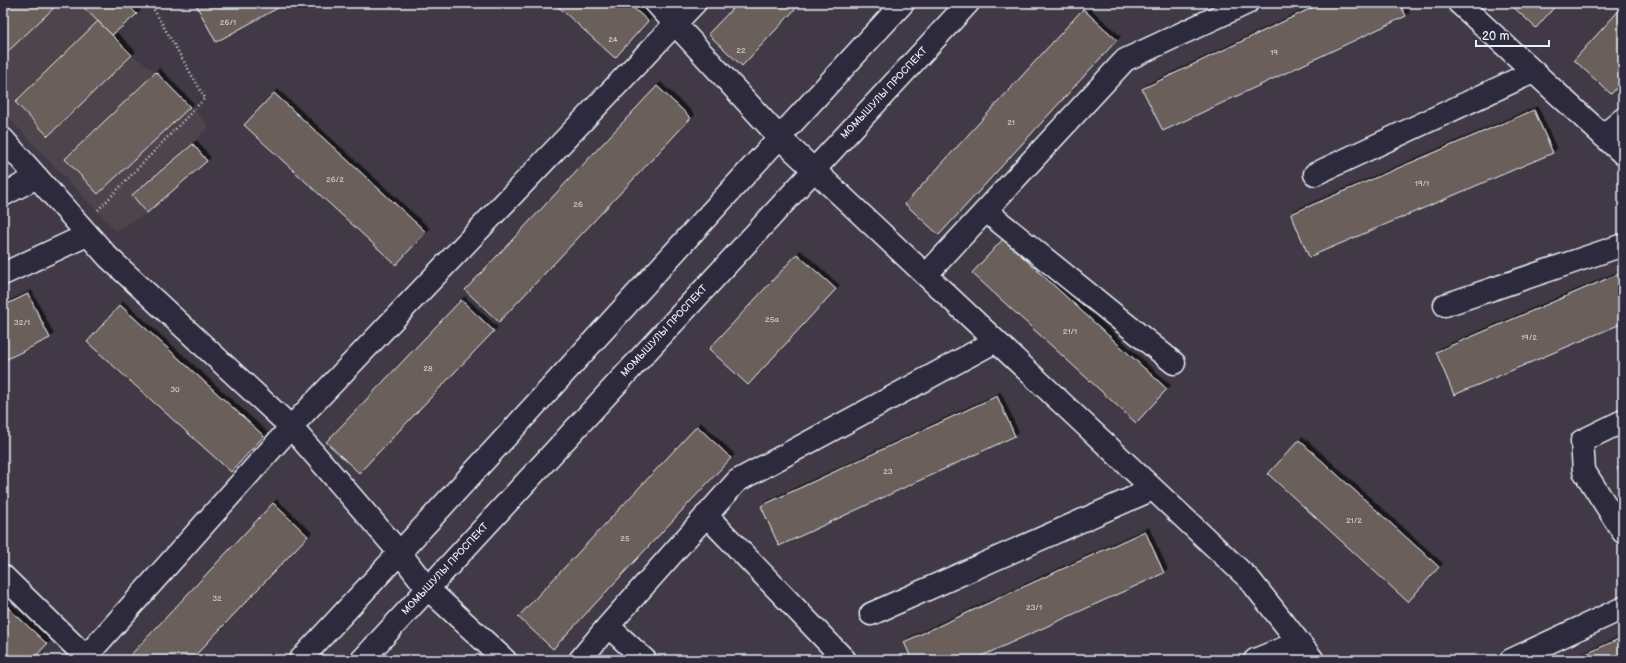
<svg xmlns="http://www.w3.org/2000/svg" width="1626" height="663" font-family="'Balsamiq Sans',sans-serif">
	<style>
		.built { fill: #4e454c }
		.building { fill: #6b5e5a; stroke: #e8f1f8; filter: url(#shadow) }
		.lines { fill: none; stroke-linecap: round; stroke-linejoin: round }
		.minor-casing { stroke: #e8f1f8; stroke-width: 25 }
		.path { stroke: #e8f1f8; stroke-width: 2.5; stroke-dasharray: 1 3; stroke-linecap: butt }
		.minor { stroke: #2f2a3d; stroke-width: 22 }
		.labels { text-anchor: middle; dominant-baseline: central; stroke-width: 4; stroke-linejoin: round; paint-order: stroke }
		.number-label { font-size: 8px; fill: #c9ccd0 }
		.street-label { font-size: 10px; fill: #e8f1f8; stroke: #2f2a3d }
	</style>
	<defs>
		<filter id="shadow"><feDropShadow dx="3.5" dy="-3.5" stdDeviation="0" flood-color="#0009"/></filter>
	</defs>
	<rect width="100%" height="100%" fill="#413a46"/>
	<filter id="ink" filterUnits="userSpaceOnUse"><feTurbulence type="fractalNoise" baseFrequency=".025" numOctaves="2"/><feDisplacementMap in="SourceGraphic" scale="8" xChannelSelector="R" yChannelSelector="G"/><feConvolveMatrix kernelMatrix="1 2 1 2 8 2 1 2 1" color-interpolation-filters="sRGB"/></filter>
	<g filter="url(#ink)">
		<path class="built" d="M3,3H126L112,35L132,55L156,72L209,126L193,144L207,161L147,213L116,231L3,112Z"/>
		<path class="building" d="M3,3H59L3,56Z
			M79,3H126L137,14L112,35Z
			M195,3H287L216,42Z
			M554,3H628L648,21L615,58Z
			M738,3H801L742,66L708,34Z
			M1322,3H1399L1406,16L1163,131L1142,89Z
			M1511,3H1558L1536,28L1510,4Z
			M1623,6V81L1611,94L1574,60Z
			M1083,9L1117,40L939,235L905,204Z
			M98,21L132,55L48,136L15,102Z
			M156,72L190,107L98,194L65,159Z
			M657,86L691,118L499,322L465,290Z
			M274,93L426,232L396,265L244,125Z
			M1534,110L1553,153L1309,257L1291,214Z
			M193,144L207,161L147,213L132,195Z
			M1003,239L1167,389L1136,423L972,273Z
			M797,254L836,289L748,385L709,349Z
			M1623,272V323L1454,395L1436,352Z
			M28,294L50,338L3,361V306Z
			M461,300L494,331L359,473L326,442Z
			M120,305L264,436L231,472L87,342Z
			M997,396L1015,436L779,546L761,506Z
			M697,426L731,458L553,649L518,617Z
			M1299,440L1439,567L1408,602L1268,474Z
			M1623,465V480L1617,468Z
			M273,503L308,536L191,660H126Z
			M1145,531L1164,573L973,660H912L904,642Z
			M3,603L47,644L32,660H3Z
			M1623,637V660H1573Z"/>
		<g class="lines">
			<defs>
				<path id="minor" d="M656,3L779,137L1250,580L1313,660
					M1459,3L1623,154
					M1603,136L1623,119
					M3,139L108,257L291,427L400,553L427,588L505,660
					M1315,174L1533,72
					M3,195L37,177
					M986,211L1174,363
					M3,274L87,235
					M926,275L1125,60L1247,3
					M1445,305L1623,245
					M1623,421L1582,441L1584,471L1623,532
					M706,515L845,660
					M3,576L86,657
					M871,614L1153,489
					M608,626L645,660
					M83,660L291,427L695,3
					M300,660C503,443 701,221 903,3
					M362,660L968,3
					M580,660L608,626L737,481L996,341
					M1255,660L1299,642
					M1511,660L1623,608"/>
			</defs>
			<use href="#minor" class="minor-casing"/>
			<path class="path" d="M98,210L205,98L150,3"/>
			<use href="#minor" class="minor"/>
		</g>
	</g>
	<g class="labels">
		<g class="number-label">
			<text x="228" y="22">26/1</text>
			<text x="613" y="39">24</text>
			<text x="741" y="50">22</text>
			<text x="1274" y="52">19</text>
			<text x="1011" y="122">21</text>
			<text x="335" y="179">26/2</text>
			<text x="1422" y="183">19/1</text>
			<text x="578" y="204">26</text>
			<text x="772" y="319">25а</text>
			<text x="22" y="322">32/1</text>
			<text x="1070" y="331">21/1</text>
			<text x="1529" y="337">19/2</text>
			<text x="428" y="368">28</text>
			<text x="175" y="389">30</text>
			<text x="888" y="471">23</text>
			<text x="1354" y="520">21/2</text>
			<text x="625" y="538">25</text>
			<text x="217" y="598">32</text>
			<text x="1034" y="607">23/1</text>
		</g>
		<g class="street-label">
			<text transform="translate(884 93) rotate(-47)">МОМЫШУЛЫ ПРОСПЕКТ</text>
			<text transform="translate(664 331) rotate(-47)">МОМЫШУЛЫ ПРОСПЕКТ</text>
			<text transform="translate(445 569) rotate(-47)">МОМЫШУЛЫ ПРОСПЕКТ</text>
		</g>
	</g>
	<rect width="1626" height="663" fill="none" stroke="#2f2a3d" stroke-width="16"/>
	<rect x="8" y="8" width="1610" height="647" fill="none" stroke="#e8f1f8" stroke-width="1.5" filter="url(#ink)"/>
	<path d="M1476 40v6h73v-6" fill="none" stroke="#e8f1f8" stroke-width="2"/>
	<text x="1482" y="40" font-size="12" fill="#e8f1f8" stroke="#2f2a3d" stroke-width="3" paint-order="stroke">20 m</text>
</svg>
